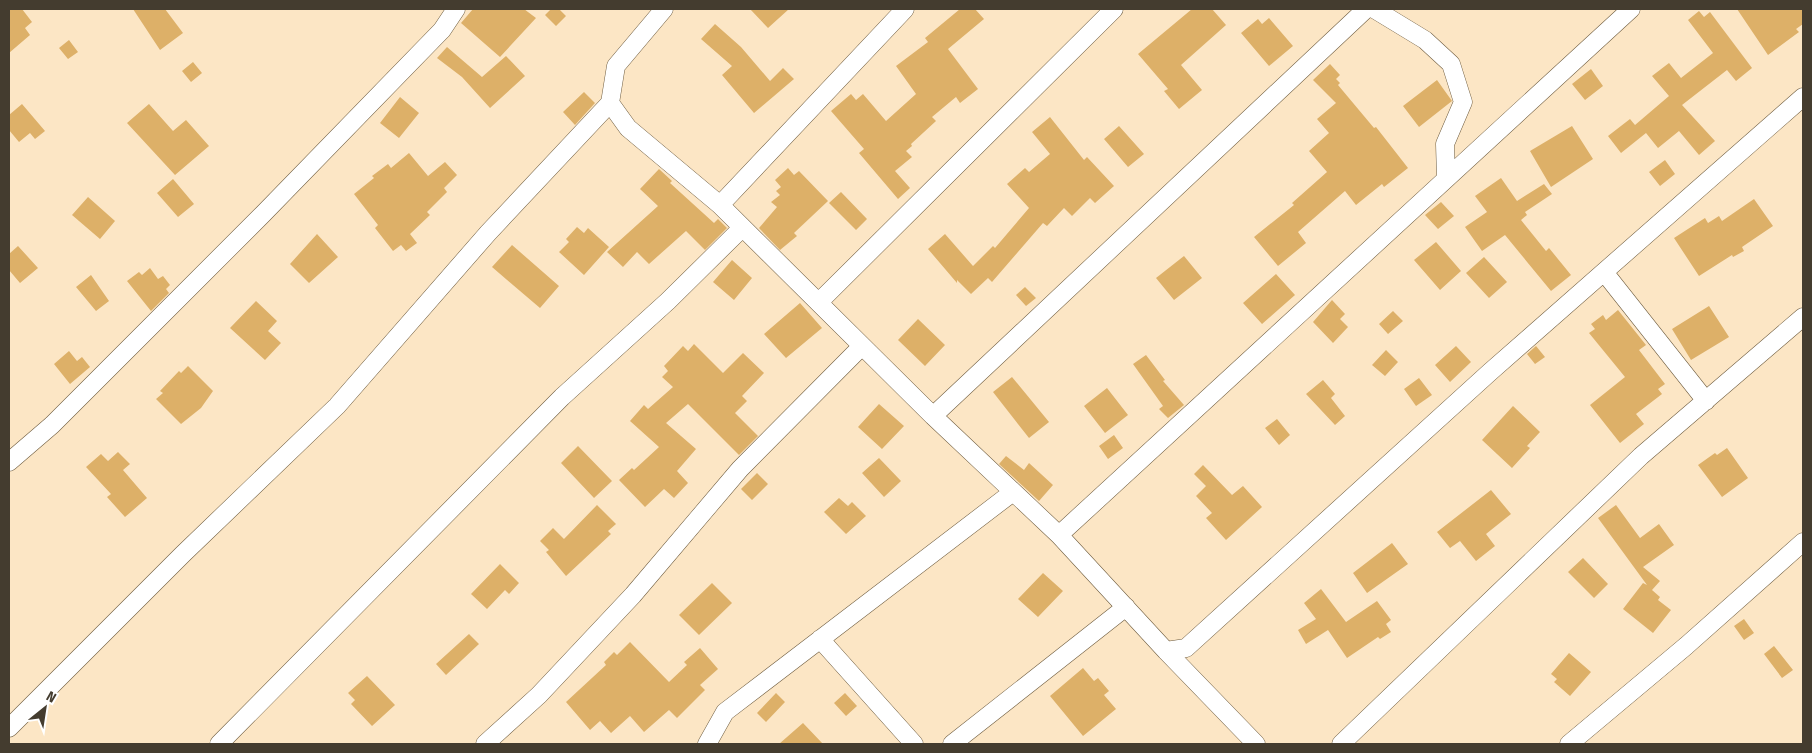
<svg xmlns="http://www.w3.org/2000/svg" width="1812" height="753" font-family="'Fira Sans Condensed',sans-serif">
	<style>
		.building { fill: #ddb068 }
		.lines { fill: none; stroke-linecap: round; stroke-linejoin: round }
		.minor-casing { stroke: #6e5c3f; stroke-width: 19 }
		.minor { stroke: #fff; stroke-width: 18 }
	</style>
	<rect width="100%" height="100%" fill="#fce6c5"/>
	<path class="building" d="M9,9H22L32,22L25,28L30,35L9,53Z
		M133,9H165L183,33L160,50Z
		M473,9H524L536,18L500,57L461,23Z
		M551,9H559L566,16L556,26L545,15Z
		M750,9H789L768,28Z
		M960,9H975L984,19L948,49L978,89L960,103L956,97L932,117L936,121L911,144L912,146L906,151L912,157L895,171L910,188L898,199L859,153L864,149L831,111L851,94L856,100L863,94L886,121L916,94L896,66L928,42L925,38Z
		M1192,9H1212L1226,25L1181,65L1202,90L1179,109L1164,91L1168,89L1138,54Z
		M1737,9H1803V24L1796,29L1799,32L1768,55Z
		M1699,11L1704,17L1710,12L1752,68L1736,81L1727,70L1682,105L1715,141L1699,155L1679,131L1658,148L1646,133L1621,153L1608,136L1630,119L1635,125L1669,96L1652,76L1669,63L1681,78L1713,53L1688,20Z
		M1269,18L1293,46L1269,66L1241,33L1258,19L1262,24Z
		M715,24L741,47L770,81L783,68L794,79L754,113L722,75L732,66L701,39Z
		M69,40L78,52L68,59L59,48Z
		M447,47L482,77L506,56L525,76L490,108L462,77L437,58Z
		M193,62L202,73L191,82L182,71Z
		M1330,64L1340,75L1336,79L1340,83L1338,85L1374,128L1376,127L1408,168L1384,187L1382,184L1356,205L1345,191L1298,232L1306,243L1278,266L1254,237L1294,205L1292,203L1327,172L1309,151L1329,133L1317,119L1336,103L1313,80Z
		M1591,69L1603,86L1585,100L1572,84Z
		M1437,80L1452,101L1419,127L1403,106Z
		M584,92L595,103L575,125L563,112Z
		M400,97L419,113L399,138L380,123Z
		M22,104L45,131L35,139L30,133L19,142L9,130V115Z
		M149,104L173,131L186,120L209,146L175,175L127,123Z
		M1050,117L1084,160L1087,157L1114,186L1095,203L1090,198L1072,216L1064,208L1047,226L1043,223L992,282L988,278L971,294L957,280V283L928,249L945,234L973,266L993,246L995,248L1029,208L1007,184L1025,168L1029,172L1050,154L1032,132Z
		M1119,126L1144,154L1128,167L1104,139Z
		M1572,126L1593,159L1551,187L1530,151Z
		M409,153L428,176L445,162L457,175L444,188L447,192L427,212L430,215L410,234L417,243L406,251L401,245L393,251L375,228L378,225L354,194L374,178L372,176L388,164L391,168Z
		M1665,160L1675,174L1660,186L1649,172Z
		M788,168L794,175L799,171L828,201L794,233L797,236L780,250L759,228L777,207L771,202L780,195L776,191L781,187L775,180Z
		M659,169L672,181L670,183L714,223L718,219L727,228L705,250L686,231L649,264L637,252L623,267L607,252L658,206L640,189Z
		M1501,178L1517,201L1544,184L1552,194L1525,212L1527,215L1521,220L1546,251L1549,248L1571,275L1551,291L1505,235L1482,251L1465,227L1487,212L1475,196Z
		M173,179L194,204L178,217L157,193Z
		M841,192L867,219L856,230L829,203Z
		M88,197L115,221L100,239L72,215Z
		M1754,199L1773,226L1742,247L1744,251L1733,257L1732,255L1699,276L1674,238L1705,218L1708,223L1719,216L1722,221Z
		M1441,202L1454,216L1438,229L1425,215Z
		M577,227L584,233L588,228L609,247L584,275L559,252L569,242L566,239Z
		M317,234L338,257L309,283L290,264Z
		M1436,242L1461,271L1440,290L1414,260Z
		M512,245L559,286L540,308L492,267Z
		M18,246L38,268L20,283L9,270V254Z
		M1184,256L1202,278L1174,300L1156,278Z
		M1484,257L1507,282L1489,298L1466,273Z
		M732,260L752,278L734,300L713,282Z
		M150,268L158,279L163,276L170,285L166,289L169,293L151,311L127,281L139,272L142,275Z
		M1276,274L1295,295L1262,324L1243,303Z
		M91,275L109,301L96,311L76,287Z
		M1025,287L1036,298L1026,306L1016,295Z
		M1332,300L1345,314L1340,319L1348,327L1333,343L1313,322Z
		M256,301L277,321L268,331L281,343L265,360L230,328Z
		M800,303L822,328L786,358L764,334Z
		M1709,306L1729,337L1691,360L1672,329Z
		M1618,310L1646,345L1639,350L1665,384L1658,389L1662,394L1636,414L1644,424L1620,443L1590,405L1625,377L1589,333L1595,329L1591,324L1603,315L1606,320Z
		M1393,311L1403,321L1388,334L1379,324Z
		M918,319L945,345L925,366L898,340Z
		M694,344L723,373L743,353L764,373L742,396L747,401L735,413L758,436L739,455L688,404L666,423L696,449L677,471L688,483L674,498L664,489L645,507L619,480L632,468L634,470L659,447L630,421L644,405L648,409L673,387L662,377L668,371L664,366L683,346L688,351Z
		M1456,346L1471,362L1450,382L1435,365Z
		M1536,346L1545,357L1535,364L1527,354Z
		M1386,350L1398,362L1385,376L1372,365Z
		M69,351L77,361L82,357L90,367L70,384L54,364Z
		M1146,355L1165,380L1163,381L1184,405L1168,418L1159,409L1163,406L1133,364Z
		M188,366L213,391L201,408L181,424L156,399L163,393L160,391L179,371L181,373Z
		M1012,377L1049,422L1029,438L993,392Z
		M1419,378L1432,395L1416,406L1404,389Z
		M1323,380L1335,394L1331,398L1345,416L1335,425L1306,394Z
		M1107,388L1128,415L1105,433L1084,406Z
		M879,404L904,426L882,449L858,427Z
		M1513,406L1540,432L1527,446L1530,448L1512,468L1482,440Z
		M1277,419L1290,435L1279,445L1265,428Z
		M1114,435L1123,448L1108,459L1099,446Z
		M578,446L612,481L594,498L561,463Z
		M1727,448L1748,478L1722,497L1698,465L1715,453L1717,455Z
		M118,452L130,464L123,470L147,498L125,517L107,497L111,494L86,467L101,454L108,461Z
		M1006,456L1024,470L1029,463L1053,485L1039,501L999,464Z
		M879,458L901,481L884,497L862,473Z
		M1203,465L1232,495L1243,486L1262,507L1226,540L1206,518L1212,513L1196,496L1206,486L1194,474Z
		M757,473L768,484L752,500L741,489Z
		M1491,490L1511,514L1486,534L1495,546L1476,561L1460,541L1450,548L1437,532Z
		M839,498L848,506L852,502L866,516L846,534L824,512Z
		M597,505L616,524L608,531L611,534L566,576L546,552L549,550L540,541L553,528L564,539Z
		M1616,505L1640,538L1659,524L1674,545L1643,567L1660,581L1652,590L1660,597L1658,600L1671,610L1653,633L1623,609L1643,583L1647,585L1598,518Z
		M1392,543L1408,564L1367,593L1353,573Z
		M1583,558L1608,584L1594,598L1568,572Z
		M500,564L519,583L509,594L505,590L487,609L471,594Z
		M1043,573L1063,591L1038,617L1018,599Z
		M712,583L732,603L699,635L679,615Z
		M1321,589L1346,622L1377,601L1391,620L1386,624L1391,632L1380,639L1378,637L1347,658L1328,630L1306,644L1298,630L1316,619L1304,603Z
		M1744,619L1754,633L1744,640L1734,626Z
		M469,634L479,644L446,675L436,664Z
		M630,642L669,682L687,665L684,662L700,648L718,669L700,685L705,690L677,718L669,710L644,732L630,716L611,733L600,721L590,730L566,702L606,665L604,662L614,652L617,655Z
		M1774,646L1793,670L1782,678L1764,654Z
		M1569,653L1591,672L1570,696L1554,682L1557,679L1551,674Z
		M1083,668L1094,681L1098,678L1109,691L1104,695L1116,709L1083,736L1050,696Z
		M367,676L395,705L372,726L351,704L355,700L348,693Z
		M776,693L785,702L766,722L757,713Z
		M845,693L857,706L846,716L834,703Z
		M803,723L823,744H779Z"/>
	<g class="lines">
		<defs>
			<path id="minor" d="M664,9L616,66L610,103L628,128L720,205L933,416L1059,535L1166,651L1186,648L1490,372L1803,97
				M1374,9L1425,40L1451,64L1463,102L1445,144L1446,178
				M720,205L905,9
				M1604,272L1706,401
				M819,302L1114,9
				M933,416L1366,9
				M9,462L52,425L263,214L442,30L456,9
				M1059,535L1631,9
				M820,639L914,744
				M1166,651L1256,744
				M9,728L183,554L337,406L488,233L610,103
				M219,744L562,397L668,301L742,228
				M485,744L539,695L633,595L740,469L862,346
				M707,744L725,712L1013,492
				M952,744L1126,607
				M1341,744L1641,456L1803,317
				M1569,744L1686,646L1803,542"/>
		</defs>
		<use href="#minor" class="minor-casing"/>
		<use href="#minor" class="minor"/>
	</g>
	<rect width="1812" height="753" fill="none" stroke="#443c2f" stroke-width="20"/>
	<g transform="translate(45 708) rotate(30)" stroke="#ffffff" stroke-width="4" paint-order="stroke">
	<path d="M0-4L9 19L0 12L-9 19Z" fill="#443c2f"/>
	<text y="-8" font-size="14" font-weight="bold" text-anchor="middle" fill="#443c2f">N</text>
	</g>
</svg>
